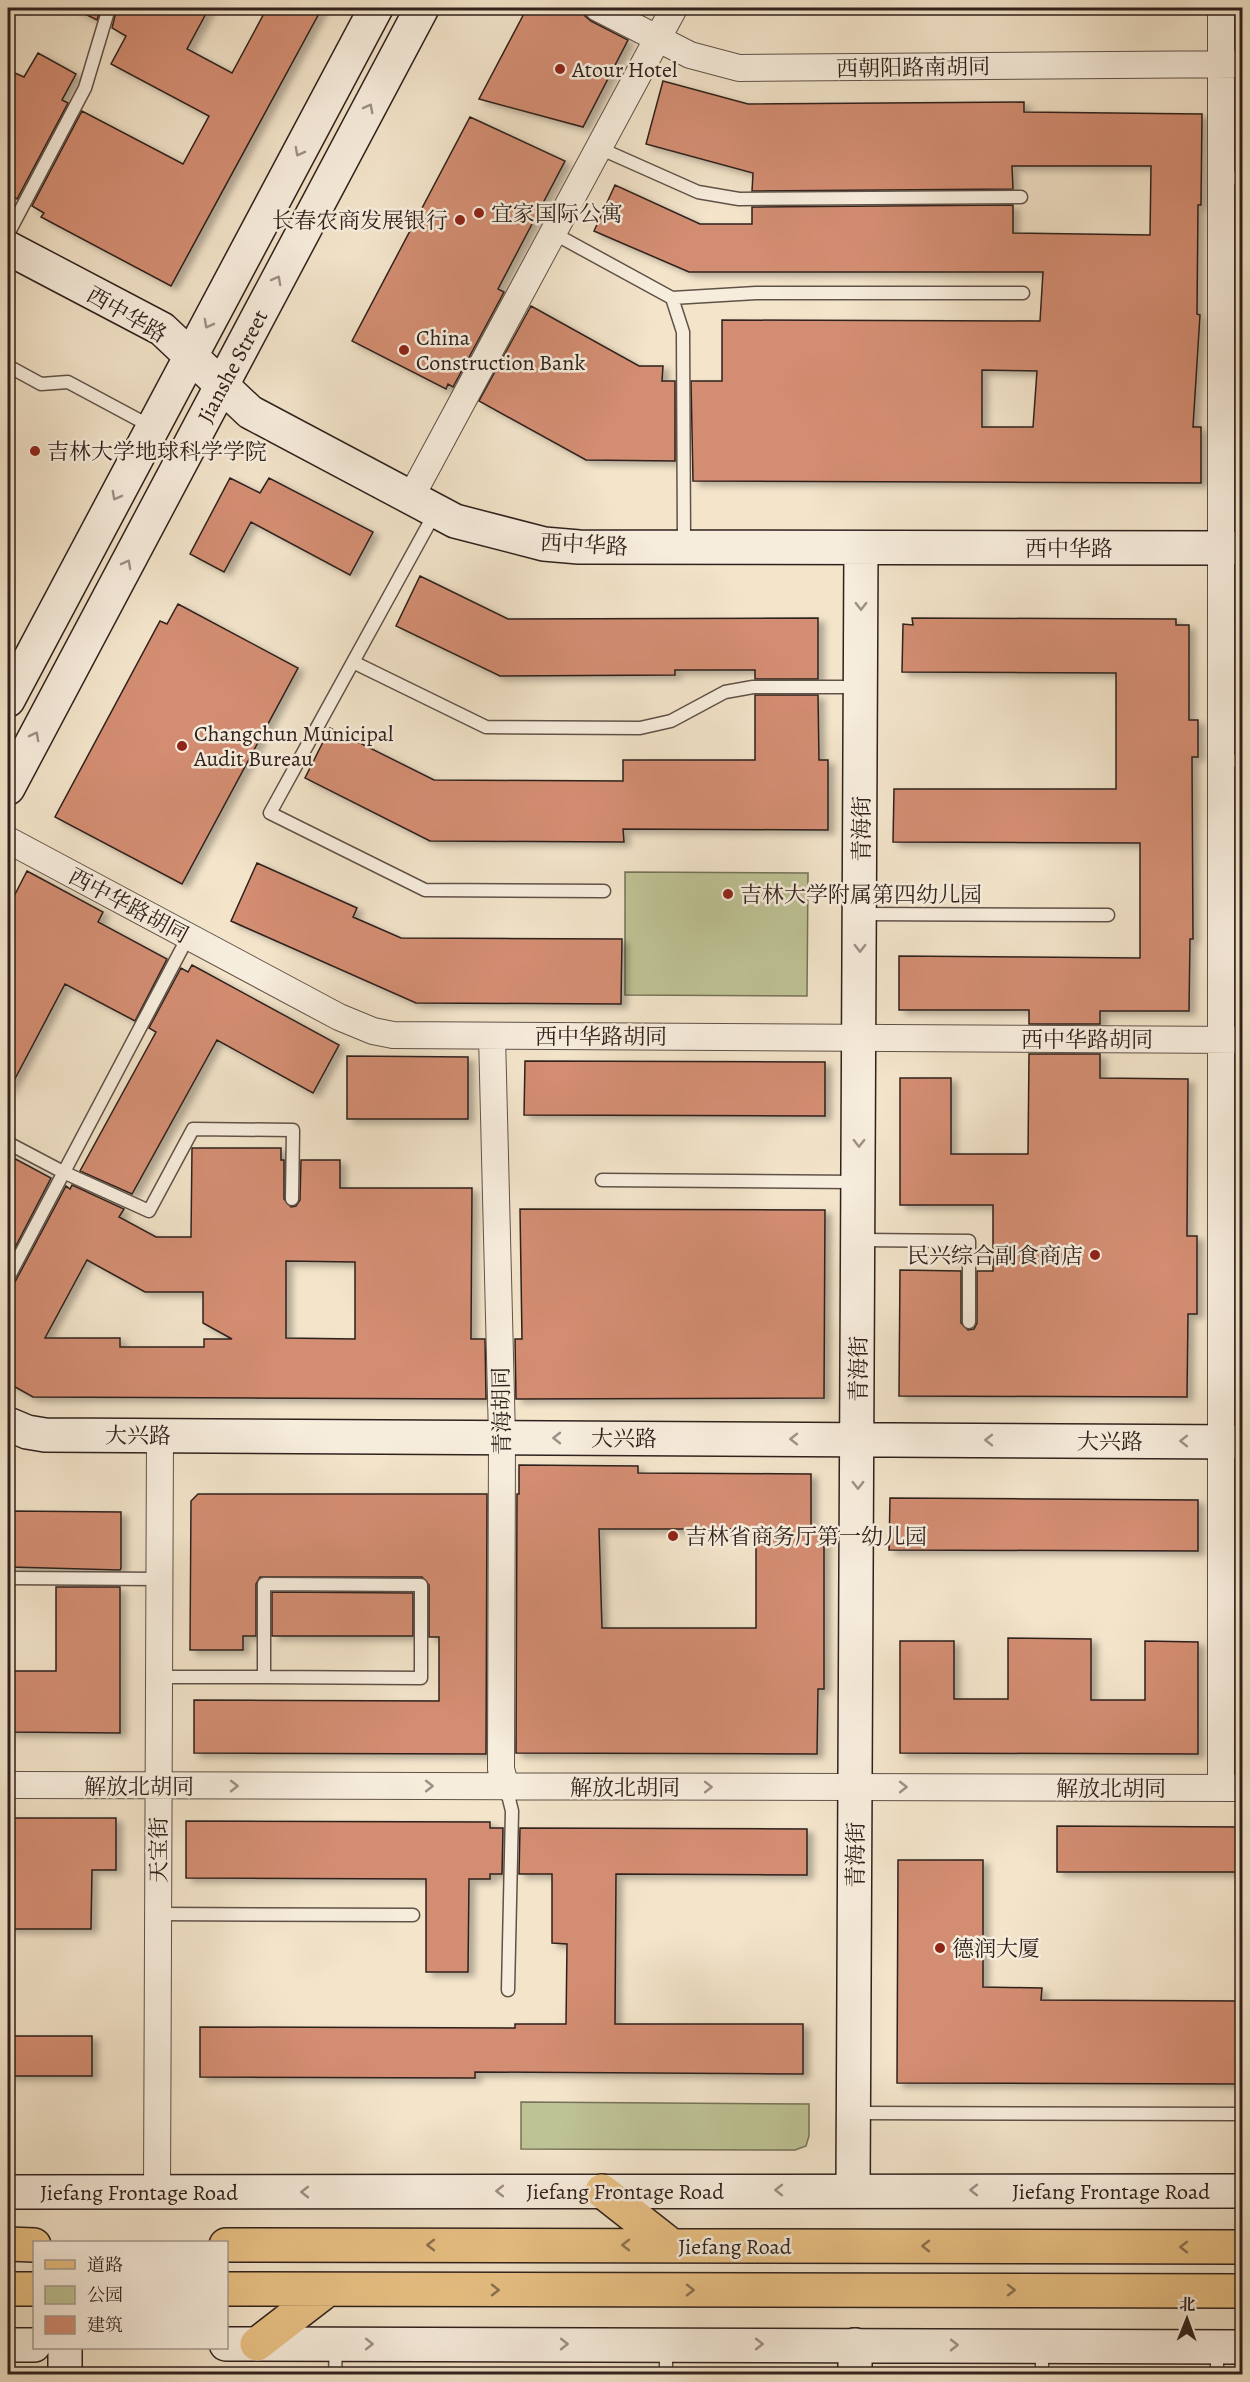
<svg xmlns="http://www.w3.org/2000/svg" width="1250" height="2382" viewBox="0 0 1250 2382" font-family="Alegreya,'Noto Serif SC',serif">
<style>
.green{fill:#bec395;stroke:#767259;stroke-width:1.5}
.building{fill:#d38d72;stroke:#2f211d;stroke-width:1.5;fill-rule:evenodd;filter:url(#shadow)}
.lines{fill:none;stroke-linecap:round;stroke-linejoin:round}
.lane-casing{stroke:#605248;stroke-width:15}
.street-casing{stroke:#605248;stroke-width:28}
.secondary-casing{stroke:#2f211d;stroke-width:36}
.primary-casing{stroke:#2f211d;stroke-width:36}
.lane{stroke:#f7eddd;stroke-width:12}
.street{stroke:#f7eddd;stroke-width:26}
.secondary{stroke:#f7eddd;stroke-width:33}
.primary{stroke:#eac285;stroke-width:33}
.oneway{stroke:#9d9187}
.oneway2{stroke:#8c7251}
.poi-dot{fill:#8f2418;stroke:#f7eddd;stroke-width:2}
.labels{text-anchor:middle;stroke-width:5;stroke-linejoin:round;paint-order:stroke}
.street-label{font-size:22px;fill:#2f211d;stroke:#f7eddd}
.poi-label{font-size:22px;fill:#2f211d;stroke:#f7eddd;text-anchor:start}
</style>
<defs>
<filter id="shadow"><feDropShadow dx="6" dy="4" stdDeviation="3" flood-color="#0004"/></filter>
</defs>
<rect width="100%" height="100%" fill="#f3e4ca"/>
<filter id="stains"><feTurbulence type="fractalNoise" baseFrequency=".00333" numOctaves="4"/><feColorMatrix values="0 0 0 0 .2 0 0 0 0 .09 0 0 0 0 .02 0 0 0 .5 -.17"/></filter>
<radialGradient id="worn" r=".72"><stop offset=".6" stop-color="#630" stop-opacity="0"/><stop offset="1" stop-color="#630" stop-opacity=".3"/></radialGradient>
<path class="green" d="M 625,872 L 808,873 L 807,996 L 625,995 Z
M 521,2102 L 809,2104 L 809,2136 L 806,2146 L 795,2150 L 521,2149 Z"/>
<path class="building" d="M 73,8 L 101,8 L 97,20 Z
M 117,8 L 209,8 L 187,49 L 232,73 L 267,8 L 322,8 L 171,286 L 41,217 L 44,213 L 32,206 L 82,111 L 183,164 L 209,116 L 111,64 L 126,36 L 112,28 Z
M 527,8 L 583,8 L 585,16 L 591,21 L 628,40 L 583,127 L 479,99 Z
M 38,53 L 76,74 L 62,100 L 68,103 L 17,199 L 8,193 L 8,86 L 15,73 L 24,77 Z
M 663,81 L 748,104 L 1024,102 L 1024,112 L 1202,114 L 1201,205 L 1198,205 L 1197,314 L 1200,315 L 1193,427 L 1201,427 L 1201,483 L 693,481 L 691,381 L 722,381 L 722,320 L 1040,321 L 1043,272 L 689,272 L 594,231 L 615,185 L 700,224 L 752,224 L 752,207 L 1013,205 L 1013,233 L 1150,235 L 1151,166 L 1012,166 L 1013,189 L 752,191 L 753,173 L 646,144 ZM 982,370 L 1037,371 L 1033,427 L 982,427 Z
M 470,117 L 565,161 L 498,289 L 504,292 L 453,387 L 448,384 L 446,389 L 352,341 Z
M 531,306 L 639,366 L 663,366 L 662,381 L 675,381 L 675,461 L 586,460 L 479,401 Z
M 230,478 L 260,493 L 269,478 L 373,532 L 350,575 L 251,522 L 224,572 L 190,554 Z
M 420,576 L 508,619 L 818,618 L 818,679 L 755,679 L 755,670 L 675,670 L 675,675 L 500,676 L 396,626 Z
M 178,604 L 298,668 L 182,884 L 55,817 L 160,621 L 167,624 Z
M 912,618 L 1176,619 L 1176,625 L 1189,625 L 1189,720 L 1198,720 L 1198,757 L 1192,757 L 1193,939 L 1190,939 L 1189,1011 L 1100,1011 L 1100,1024 L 1029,1024 L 1029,1010 L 899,1010 L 899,956 L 1140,958 L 1140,843 L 893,842 L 894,789 L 1116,789 L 1116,673 L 902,672 L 903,624 L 913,625 Z
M 755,695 L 818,695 L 819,760 L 828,760 L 828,830 L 623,829 L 624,842 L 430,841 L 305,778 L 330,728 L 434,780 L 623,781 L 623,760 L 755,760 Z
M 257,863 L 357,908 L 353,917 L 401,938 L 622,939 L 621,1004 L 416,1003 L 231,921 Z
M 27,871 L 103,912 L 98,922 L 167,959 L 135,1021 L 65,984 L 8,1092 L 8,908 Z
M 192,965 L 339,1045 L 313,1093 L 217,1040 L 132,1194 L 80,1171 L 156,1032 L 149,1028 L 181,968 L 188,972 Z
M 1029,1054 L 1100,1054 L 1100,1078 L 1188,1079 L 1187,1236 L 1197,1236 L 1197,1314 L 1188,1314 L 1187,1397 L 899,1396 L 900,1270 L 961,1271 L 961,1323 L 968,1330 L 974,1329 L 977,1323 L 977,1271 L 993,1271 L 993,1205 L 900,1205 L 900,1078 L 951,1078 L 951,1154 L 1028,1154 Z
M 347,1056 L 468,1057 L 468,1119 L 347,1119 Z
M 525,1061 L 825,1062 L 825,1116 L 524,1115 Z
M 192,1148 L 281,1148 L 281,1160 L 284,1160 L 284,1199 L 291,1207 L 296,1206 L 300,1200 L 301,1160 L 340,1160 L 340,1188 L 472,1188 L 471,1339 L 485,1339 L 486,1399 L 33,1397 L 8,1383 L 8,1286 L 15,1282 L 66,1186 L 70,1189 L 72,1185 L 124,1209 L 119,1217 L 156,1237 L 191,1237 ZM 87,1260 L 145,1292 L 203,1292 L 203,1323 L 232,1339 L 204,1339 L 204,1347 L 120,1347 L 120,1338 L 45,1338 ZM 286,1261 L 355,1262 L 355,1339 L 286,1338 Z
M 8,1155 L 51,1178 L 8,1261 Z
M 520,1209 L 825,1210 L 824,1398 L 516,1399 L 515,1339 L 522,1339 Z
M 519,1465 L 638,1466 L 638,1473 L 811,1474 L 811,1529 L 824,1529 L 824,1689 L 818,1689 L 817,1754 L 516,1753 L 517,1494 L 519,1494 ZM 599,1529 L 756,1529 L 756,1628 L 602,1628 Z
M 198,1494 L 487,1494 L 486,1754 L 194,1753 L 194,1700 L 439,1701 L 439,1637 L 429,1637 L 429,1585 L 422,1577 L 260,1577 L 256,1584 L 256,1636 L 243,1636 L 243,1650 L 190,1650 L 191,1501 Z
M 890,1498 L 1198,1500 L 1198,1551 L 889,1550 Z
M 8,1511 L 121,1512 L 121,1568 L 120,1570 L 10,1567 Z
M 56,1587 L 120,1587 L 120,1733 L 8,1732 L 8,1671 L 56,1671 Z
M 272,1592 L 413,1593 L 413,1636 L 272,1636 Z
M 1008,1638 L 1091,1639 L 1091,1700 L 1145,1700 L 1145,1641 L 1198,1642 L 1198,1754 L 900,1753 L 900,1641 L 954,1641 L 954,1699 L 1008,1699 Z
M 8,1818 L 116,1818 L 116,1870 L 92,1870 L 91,1929 L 8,1929 Z
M 186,1821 L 490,1822 L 490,1828 L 503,1828 L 502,1874 L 490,1874 L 490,1879 L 469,1879 L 468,1972 L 426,1972 L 426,1879 L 186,1878 Z
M 1057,1826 L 1242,1827 L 1242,1872 L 1057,1872 Z
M 520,1828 L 807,1829 L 807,1875 L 616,1874 L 615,2024 L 803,2024 L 803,2074 L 475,2072 L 475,2078 L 200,2077 L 200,2027 L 515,2028 L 515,2024 L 566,2024 L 567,1944 L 552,1943 L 552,1874 L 519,1874 Z
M 898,1860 L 983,1860 L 983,1987 L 1042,1988 L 1041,2000 L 1242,2001 L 1242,2084 L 897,2083 Z
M 8,2036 L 92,2036 L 92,2076 L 8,2076 Z"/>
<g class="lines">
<defs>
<path id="lane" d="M 599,148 L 698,192 L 739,199 L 1021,197
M 1221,177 L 1242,178
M 553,233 L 672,298 L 683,332 L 684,546
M 8,234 L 85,88 L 109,8
M 672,298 L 756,293 L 1023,293
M 8,366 L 41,384 L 68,382 L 152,427
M 436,511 L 270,813 L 425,890 L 604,891
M 353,662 L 486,727 L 640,728 L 671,721 L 725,692 L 753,687 L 859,687
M 1220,761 L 1242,761
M 862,914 L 1108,915
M 8,1143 L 63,1172 L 149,1211 L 193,1129 L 293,1130 L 292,1199
M 602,1180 L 856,1182
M 860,1240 L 969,1241 L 969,1322
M 8,1278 L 188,937
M 8,1578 L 160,1579
M 264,1584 L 421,1585 L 421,1678 L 264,1677 Z
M 159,1677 L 264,1677
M 506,1787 L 512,1811 L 508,1990
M 158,1914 L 413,1915
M 855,2113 L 1242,2114
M 335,2374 L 336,2346
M 666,2374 L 666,2346
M 1042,2374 L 1042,2347
M 1217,2374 L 1217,2348"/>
<path id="street" d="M 598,8 L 690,55 L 739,68 L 1242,64
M 411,497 L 674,8
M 8,840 L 339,1017 L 373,1031 L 393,1035 L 1242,1040
M 492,1036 L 502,1437 L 501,1769 L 506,1787
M 8,1785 L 1242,1788
M 1221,1787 L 1221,8
M 157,2192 L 160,1435"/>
<path id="secondary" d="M 8,248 L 162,329 L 250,412 L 455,521 L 544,544 L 579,547 L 1242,548
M 8,700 L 376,8
M 8,788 L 422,8
M 8,1424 L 27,1432 L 45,1435 L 1242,1442
M 853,2190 L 861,548
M 8,2192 L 1242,2191
M 226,2344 L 1242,2347
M 8,2345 L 34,2345
M 65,2374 L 65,2348
M 855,2374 L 855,2345"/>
<path id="primary" d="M 602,2191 L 672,2246
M 8,2244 L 34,2245
M 226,2245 L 1242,2247
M 8,2289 L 34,2289
M 226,2289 L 1242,2291
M 257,2344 L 327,2290"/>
</defs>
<use href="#lane" class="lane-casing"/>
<use href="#street" class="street-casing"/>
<use href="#secondary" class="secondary-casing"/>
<use href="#primary" class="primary-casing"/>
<use href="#lane" class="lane"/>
<use href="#street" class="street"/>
<use href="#secondary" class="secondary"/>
<use href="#primary" class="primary"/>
</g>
<defs><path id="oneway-chevron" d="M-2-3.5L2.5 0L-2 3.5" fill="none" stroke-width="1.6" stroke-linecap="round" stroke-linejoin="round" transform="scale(1.5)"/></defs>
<g class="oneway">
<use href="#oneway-chevron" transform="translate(369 108) rotate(-62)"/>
<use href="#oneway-chevron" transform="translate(299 152) rotate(118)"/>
<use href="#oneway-chevron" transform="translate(277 280) rotate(-62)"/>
<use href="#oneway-chevron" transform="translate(208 324) rotate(118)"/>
<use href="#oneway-chevron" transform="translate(116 496) rotate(118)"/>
<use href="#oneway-chevron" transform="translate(127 564) rotate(-62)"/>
<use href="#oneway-chevron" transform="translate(861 606) rotate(90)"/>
<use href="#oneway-chevron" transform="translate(35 736) rotate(-62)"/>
<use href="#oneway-chevron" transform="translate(860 948) rotate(90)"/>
<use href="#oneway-chevron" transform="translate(859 1143) rotate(90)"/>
<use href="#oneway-chevron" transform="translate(557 1438) rotate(-180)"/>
<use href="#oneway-chevron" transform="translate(794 1439) rotate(-180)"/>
<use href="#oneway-chevron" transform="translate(989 1440) rotate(-180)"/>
<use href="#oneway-chevron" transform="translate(1184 1441) rotate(-180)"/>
<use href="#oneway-chevron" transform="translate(858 1485) rotate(90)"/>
<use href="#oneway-chevron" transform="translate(234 1786)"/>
<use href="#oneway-chevron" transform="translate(429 1786)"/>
<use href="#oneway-chevron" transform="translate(708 1787)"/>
<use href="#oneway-chevron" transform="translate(903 1787)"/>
<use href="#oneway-chevron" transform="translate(779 2190) rotate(180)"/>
<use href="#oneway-chevron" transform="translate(974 2190) rotate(-180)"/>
<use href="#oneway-chevron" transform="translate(500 2191) rotate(180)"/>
<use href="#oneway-chevron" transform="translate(305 2192) rotate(180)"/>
<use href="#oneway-chevron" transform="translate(369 2344)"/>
<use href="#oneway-chevron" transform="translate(564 2344)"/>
<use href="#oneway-chevron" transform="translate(759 2344)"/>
<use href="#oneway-chevron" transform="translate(954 2345)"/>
</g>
<g class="oneway2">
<use href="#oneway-chevron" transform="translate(431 2245) rotate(-180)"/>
<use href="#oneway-chevron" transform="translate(626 2245) rotate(-180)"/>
<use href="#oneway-chevron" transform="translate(926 2246) rotate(-180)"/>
<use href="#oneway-chevron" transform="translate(1184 2247) rotate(-180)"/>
<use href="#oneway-chevron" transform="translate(495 2290)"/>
<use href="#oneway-chevron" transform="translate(690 2290)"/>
<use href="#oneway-chevron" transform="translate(1011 2290)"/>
</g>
<g class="poi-dot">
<circle cx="560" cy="69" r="6"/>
<circle cx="479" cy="213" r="6"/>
<circle cx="460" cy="220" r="6"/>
<circle cx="404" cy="350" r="6"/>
<circle cx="35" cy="451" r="6"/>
<circle cx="182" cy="746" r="6"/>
<circle cx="728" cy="894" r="6"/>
<circle cx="1095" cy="1255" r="6"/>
<circle cx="673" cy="1536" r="6"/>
<circle cx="940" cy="1948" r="6"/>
</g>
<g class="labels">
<g class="street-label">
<text transform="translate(913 67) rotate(-1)" y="8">西朝阳路南胡同</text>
<text transform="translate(127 314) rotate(30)" y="8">西中华路</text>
<text transform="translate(232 366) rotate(-62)" y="8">Jianshe Street</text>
<text transform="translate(584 544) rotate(3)" y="8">西中华路</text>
<text x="1069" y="556">西中华路</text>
<text transform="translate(861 829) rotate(-90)" y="8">青海街</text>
<text transform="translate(129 905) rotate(28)" y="8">西中华路胡同</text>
<text x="601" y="1044">西中华路胡同</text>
<text x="1087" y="1047">西中华路胡同</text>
<text transform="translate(858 1369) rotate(-90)" y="8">青海街</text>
<text transform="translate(501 1411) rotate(-91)" y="8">青海胡同</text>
<text x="138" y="1443">大兴路</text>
<text x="624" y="1446">大兴路</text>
<text x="1110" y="1449">大兴路</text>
<text x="139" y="1794">解放北胡同</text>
<text x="625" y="1795">解放北胡同</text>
<text x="1111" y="1796">解放北胡同</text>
<text transform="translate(158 1850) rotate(-90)" y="8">天宝街</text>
<text transform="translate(855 1855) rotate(-90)" y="8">青海街</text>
<text x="625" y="2199">Jiefang Frontage Road</text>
<text x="1111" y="2199">Jiefang Frontage Road</text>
<text x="139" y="2200">Jiefang Frontage Road</text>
<text x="735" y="2254">Jiefang Road</text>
</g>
<g class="poi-label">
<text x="572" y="77">Atour Hotel</text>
<text x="491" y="221">宜家国际公寓</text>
<text x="448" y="228" text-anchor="end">长春农商发展银行</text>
<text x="416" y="345">China<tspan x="416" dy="25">Construction Bank</tspan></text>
<text x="47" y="459">吉林大学地球科学学院</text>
<text x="194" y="741">Changchun Municipal<tspan x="194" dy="25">Audit Bureau</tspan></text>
<text x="740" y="902">吉林大学附属第四幼儿园</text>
<text x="1083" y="1263" text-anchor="end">民兴综合副食商店</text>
<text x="685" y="1544">吉林省商务厅第一幼儿园</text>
<text x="952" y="1956">德润大厦</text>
</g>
</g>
<rect width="1250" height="2382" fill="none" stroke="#f3e4ca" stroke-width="30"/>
<rect x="9" y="9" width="1232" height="2364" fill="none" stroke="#2f211d" stroke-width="3"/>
<rect x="15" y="15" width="1220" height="2352" fill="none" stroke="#2f211d" stroke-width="1.5"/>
<rect x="33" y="2241" width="195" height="108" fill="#f7eddd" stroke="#a79b90" stroke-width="1.5"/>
<rect x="45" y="2260" width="30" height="9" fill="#eac285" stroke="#a79b90" stroke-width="1.5"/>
<text x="87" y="2271" font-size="18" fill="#2f211d">道路</text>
<rect x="45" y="2286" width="30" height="18" fill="#bec395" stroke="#a79b90" stroke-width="1.5"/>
<text x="87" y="2301" font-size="18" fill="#2f211d">公园</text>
<rect x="45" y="2316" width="30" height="18" fill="#d38d72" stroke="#a79b90" stroke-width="1.5"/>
<text x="87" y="2331" font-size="18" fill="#2f211d">建筑</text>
<g transform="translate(1187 2319) rotate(1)" stroke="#f7eddd" stroke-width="4.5" paint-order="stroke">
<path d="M0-4.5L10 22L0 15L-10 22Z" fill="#2f211d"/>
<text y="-9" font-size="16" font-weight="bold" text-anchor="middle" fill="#2f211d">北</text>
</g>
<rect width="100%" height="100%" filter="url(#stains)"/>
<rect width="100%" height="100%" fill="url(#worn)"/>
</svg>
